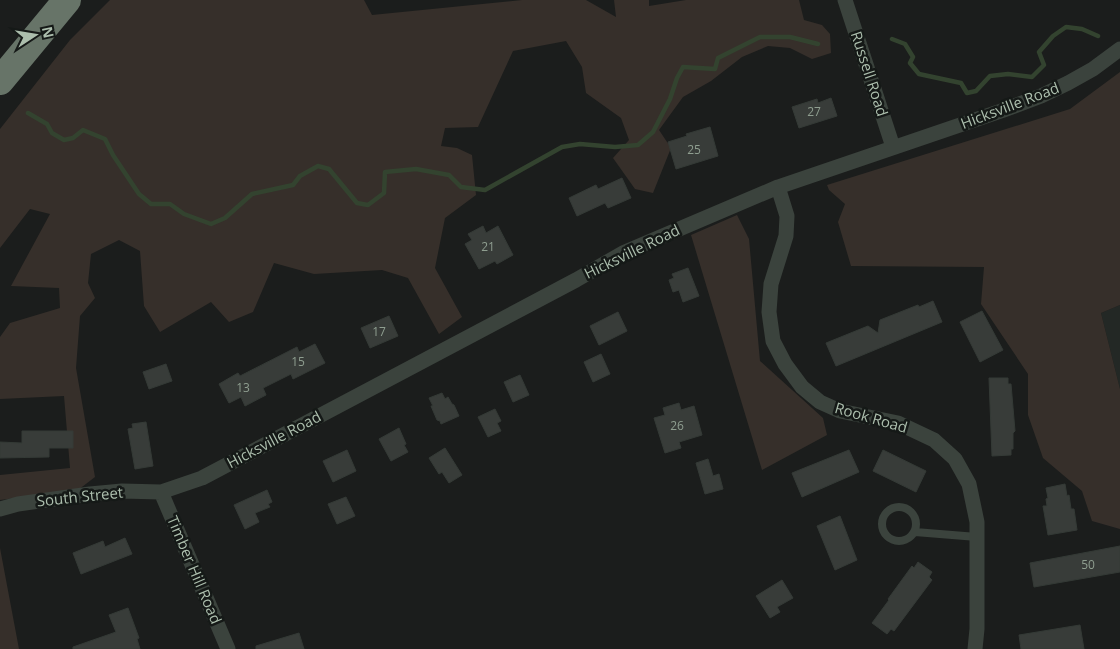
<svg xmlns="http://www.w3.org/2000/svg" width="1120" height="649" viewBox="0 0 1120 649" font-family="'Open Sans',sans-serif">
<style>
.built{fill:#232825}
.green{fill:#362f2a}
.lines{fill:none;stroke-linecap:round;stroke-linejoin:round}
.stream{stroke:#33432f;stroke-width:4.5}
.building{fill:#383c39;stroke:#343a36}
.service{stroke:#3b433d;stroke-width:8}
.minor{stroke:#3b433d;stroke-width:15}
.motorway{stroke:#677468;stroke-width:28}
.labels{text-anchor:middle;stroke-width:5;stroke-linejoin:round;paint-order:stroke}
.number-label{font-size:12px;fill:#8f9e90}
.street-label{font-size:15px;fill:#acbead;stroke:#151917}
</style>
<rect width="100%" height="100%" fill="#1b1d1c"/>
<path class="built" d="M 1120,305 L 1120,389 L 1101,313 Z"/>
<path class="green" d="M 110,0 L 364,0 L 372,15 L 522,0 L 586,0 L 616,17 L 614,0 L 649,0 L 649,6 L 686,0 L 799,0 L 804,20 L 822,25 L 830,34 L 831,53 L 812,59 L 790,48 L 768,46 L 742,57 L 711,81 L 683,97 L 659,130 L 671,148 L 653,193 L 635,189 L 613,158 L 629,140 L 621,118 L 586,93 L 582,67 L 566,41 L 513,51 L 478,127 L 445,128 L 441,146 L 457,148 L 472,155 L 476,195 L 445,218 L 435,268 L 462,317 L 439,334 L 408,278 L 382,270 L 314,274 L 274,263 L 253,312 L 229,322 L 211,302 L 160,332 L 144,306 L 140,251 L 119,240 L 91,254 L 88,283 L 95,298 L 80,316 L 76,368 L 95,477 L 78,490 L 0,500 L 0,475 L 70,468 L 64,396 L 0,399 L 0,337 L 10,323 L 60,308 L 59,288 L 11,286 L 50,214 L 30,209 L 0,248 L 0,129 L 70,40 Z
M 1120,72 L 1120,305 L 1101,313 L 1120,389 L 1120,529 L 1092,521 L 1082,491 L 1043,458 L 1028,415 L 1028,374 L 981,304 L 984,267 L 851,266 L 838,222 L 845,204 L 829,190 L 827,185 L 1070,109 Z
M 737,215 L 749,239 L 760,361 L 823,418 L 827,435 L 762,470 L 691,235 Z
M 0,548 L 19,649 L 0,649 Z"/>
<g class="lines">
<path class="stream" d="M 892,39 L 905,44 L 913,57 L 910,63 L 919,74 L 961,83 L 967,93 L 976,91 L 990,76 L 1008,74 L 1032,77 L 1044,65 L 1039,52 L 1053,36 L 1066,27 L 1082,29 L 1098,36
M 28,113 L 47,124 L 52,133 L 64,140 L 73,138 L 83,130 L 105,139 L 113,155 L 139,194 L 151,204 L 170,204 L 184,214 L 211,224 L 225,218 L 252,194 L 293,185 L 300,176 L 318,166 L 329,169 L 357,203 L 368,205 L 384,193 L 385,172 L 416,169 L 449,175 L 461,187 L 485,190 L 562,147 L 580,144 L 615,147 L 638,145 L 653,132 L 670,99 L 677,78 L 683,67 L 715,69 L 718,58 L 760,37 L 790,37 L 818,44"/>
</g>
<path class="building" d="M 831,98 L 837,116 L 799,128 L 792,107 L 817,99 L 818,103 Z
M 710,127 L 718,156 L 676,169 L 668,142 L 687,136 L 686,134 Z
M 622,178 L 631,198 L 608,208 L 605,203 L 577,216 L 569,198 L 596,185 L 598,189 Z
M 483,226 L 486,233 L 498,226 L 513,255 L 497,264 L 495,261 L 479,269 L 465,244 L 472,240 L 468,234 Z
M 688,268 L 699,296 L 683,302 L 679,290 L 673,292 L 669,280 L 674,278 L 672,274 Z
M 933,301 L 942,322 L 836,366 L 826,343 L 868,326 L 878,333 L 880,320 L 918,305 L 919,307 Z
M 982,311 L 1003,350 L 980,362 L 960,322 Z
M 618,312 L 627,331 L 599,345 L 590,326 Z
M 389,316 L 398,336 L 370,348 L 361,328 Z
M 315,344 L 325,363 L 293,379 L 291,374 L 263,388 L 266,395 L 245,406 L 241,397 L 229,403 L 219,384 L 238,373 L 240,376 L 297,347 L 299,352 Z
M 601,354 L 610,374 L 593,382 L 584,362 Z
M 166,364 L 172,381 L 149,389 L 143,372 Z
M 520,375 L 529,395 L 513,402 L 504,382 Z
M 989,378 L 1008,378 L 1008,384 L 1011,384 L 1015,431 L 1013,433 L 1013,449 L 1011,449 L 1011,455 L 992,456 Z
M 442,393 L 445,399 L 448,397 L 452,404 L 454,405 L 459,416 L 441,424 L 440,421 L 437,420 L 431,406 L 433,406 L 429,398 Z
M 679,403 L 681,410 L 694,406 L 702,435 L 679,442 L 681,448 L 665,453 L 654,418 L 665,415 L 663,408 Z
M 495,409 L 501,421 L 497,423 L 501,431 L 488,437 L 478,417 Z
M 146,422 L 153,466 L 135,469 L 128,429 L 133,428 L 132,424 Z
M 399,428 L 406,444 L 404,445 L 408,452 L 391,461 L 379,439 Z
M 22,431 L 73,431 L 73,448 L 49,448 L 49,457 L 0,458 L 0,442 L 22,443 Z
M 445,448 L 462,475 L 449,483 L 442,472 L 439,474 L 429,458 Z
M 347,450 L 356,471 L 333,482 L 323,461 Z
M 849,450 L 859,472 L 802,497 L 792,473 Z
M 883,450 L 926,471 L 916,492 L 873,471 Z
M 708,459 L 713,476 L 719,474 L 723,489 L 705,494 L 696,463 Z
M 1065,484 L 1067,496 L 1069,495 L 1071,509 L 1074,509 L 1077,530 L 1048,535 L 1043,506 L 1047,506 L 1046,499 L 1048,498 L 1046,488 Z
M 267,490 L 272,502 L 268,504 L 270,507 L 255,513 L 259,522 L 245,529 L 234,505 Z
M 346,497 L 355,516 L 337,524 L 328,504 Z
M 840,516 L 857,560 L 835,570 L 817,526 Z
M 125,538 L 132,554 L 81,574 L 73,553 L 103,541 L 105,547 Z
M 1120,546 L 1120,572 L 1034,587 L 1030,563 Z
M 918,562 L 932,572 L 929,577 L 932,580 L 894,631 L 891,629 L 887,634 L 872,623 L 889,600 L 888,599 L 912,566 L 914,568 Z
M 782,580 L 793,598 L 777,607 L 780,612 L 770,618 L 756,596 Z
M 128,608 L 139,638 L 137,639 L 140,649 L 73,649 L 73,647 L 116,632 L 109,615 Z
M 1080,625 L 1084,649 L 1021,649 L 1019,635 Z
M 299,633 L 304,649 L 256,649 L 256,646 Z"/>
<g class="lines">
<path class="service" d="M882 524a17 17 0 1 1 34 0a17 17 0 1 1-34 0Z
M 915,532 L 977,537"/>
<path class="minor" d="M 845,0 L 893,147
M 778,187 L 787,216 L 786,236 L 771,284 L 769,312 L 773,341 L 785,364 L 802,387 L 820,402 L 840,411 L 898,423 L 934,440 L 955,459 L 969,484 L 977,522 L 977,629 L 975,649
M 161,492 L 228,649
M 0,509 L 18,504 L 90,494 L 122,491 L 161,492 L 202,478 L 576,280 L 623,253 L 778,187 L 1001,111 L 1041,96 L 1068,83 L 1093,69 L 1120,49"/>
<path class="motorway" d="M 0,81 L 67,0"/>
</g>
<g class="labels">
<g class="number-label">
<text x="814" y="116">27</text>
<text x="694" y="154">25</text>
<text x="488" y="251">21</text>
<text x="379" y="336">17</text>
<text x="298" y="366">15</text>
<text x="243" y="392">13</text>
<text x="677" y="430">26</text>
<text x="1088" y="569">50</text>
</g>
<g class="street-label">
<text transform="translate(869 74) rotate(72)" y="5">Russell Road</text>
<text transform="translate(1010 106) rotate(-21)" y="5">Hicksville Road</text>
<text transform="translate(632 252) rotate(-26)" y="5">Hicksville Road</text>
<text transform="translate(871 418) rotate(16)" y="5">Rook Road</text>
<text transform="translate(274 440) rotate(-28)" y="5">Hicksville Road</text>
<text transform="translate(80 497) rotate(-6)" y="5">South Street</text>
<text transform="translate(194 570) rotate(67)" y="5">Timber Hill Road</text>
</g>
</g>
<g transform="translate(35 35) rotate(78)" stroke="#151917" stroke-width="4" paint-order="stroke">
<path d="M0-4L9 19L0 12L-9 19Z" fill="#acbead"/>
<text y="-8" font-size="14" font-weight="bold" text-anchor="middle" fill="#acbead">N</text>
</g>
</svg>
